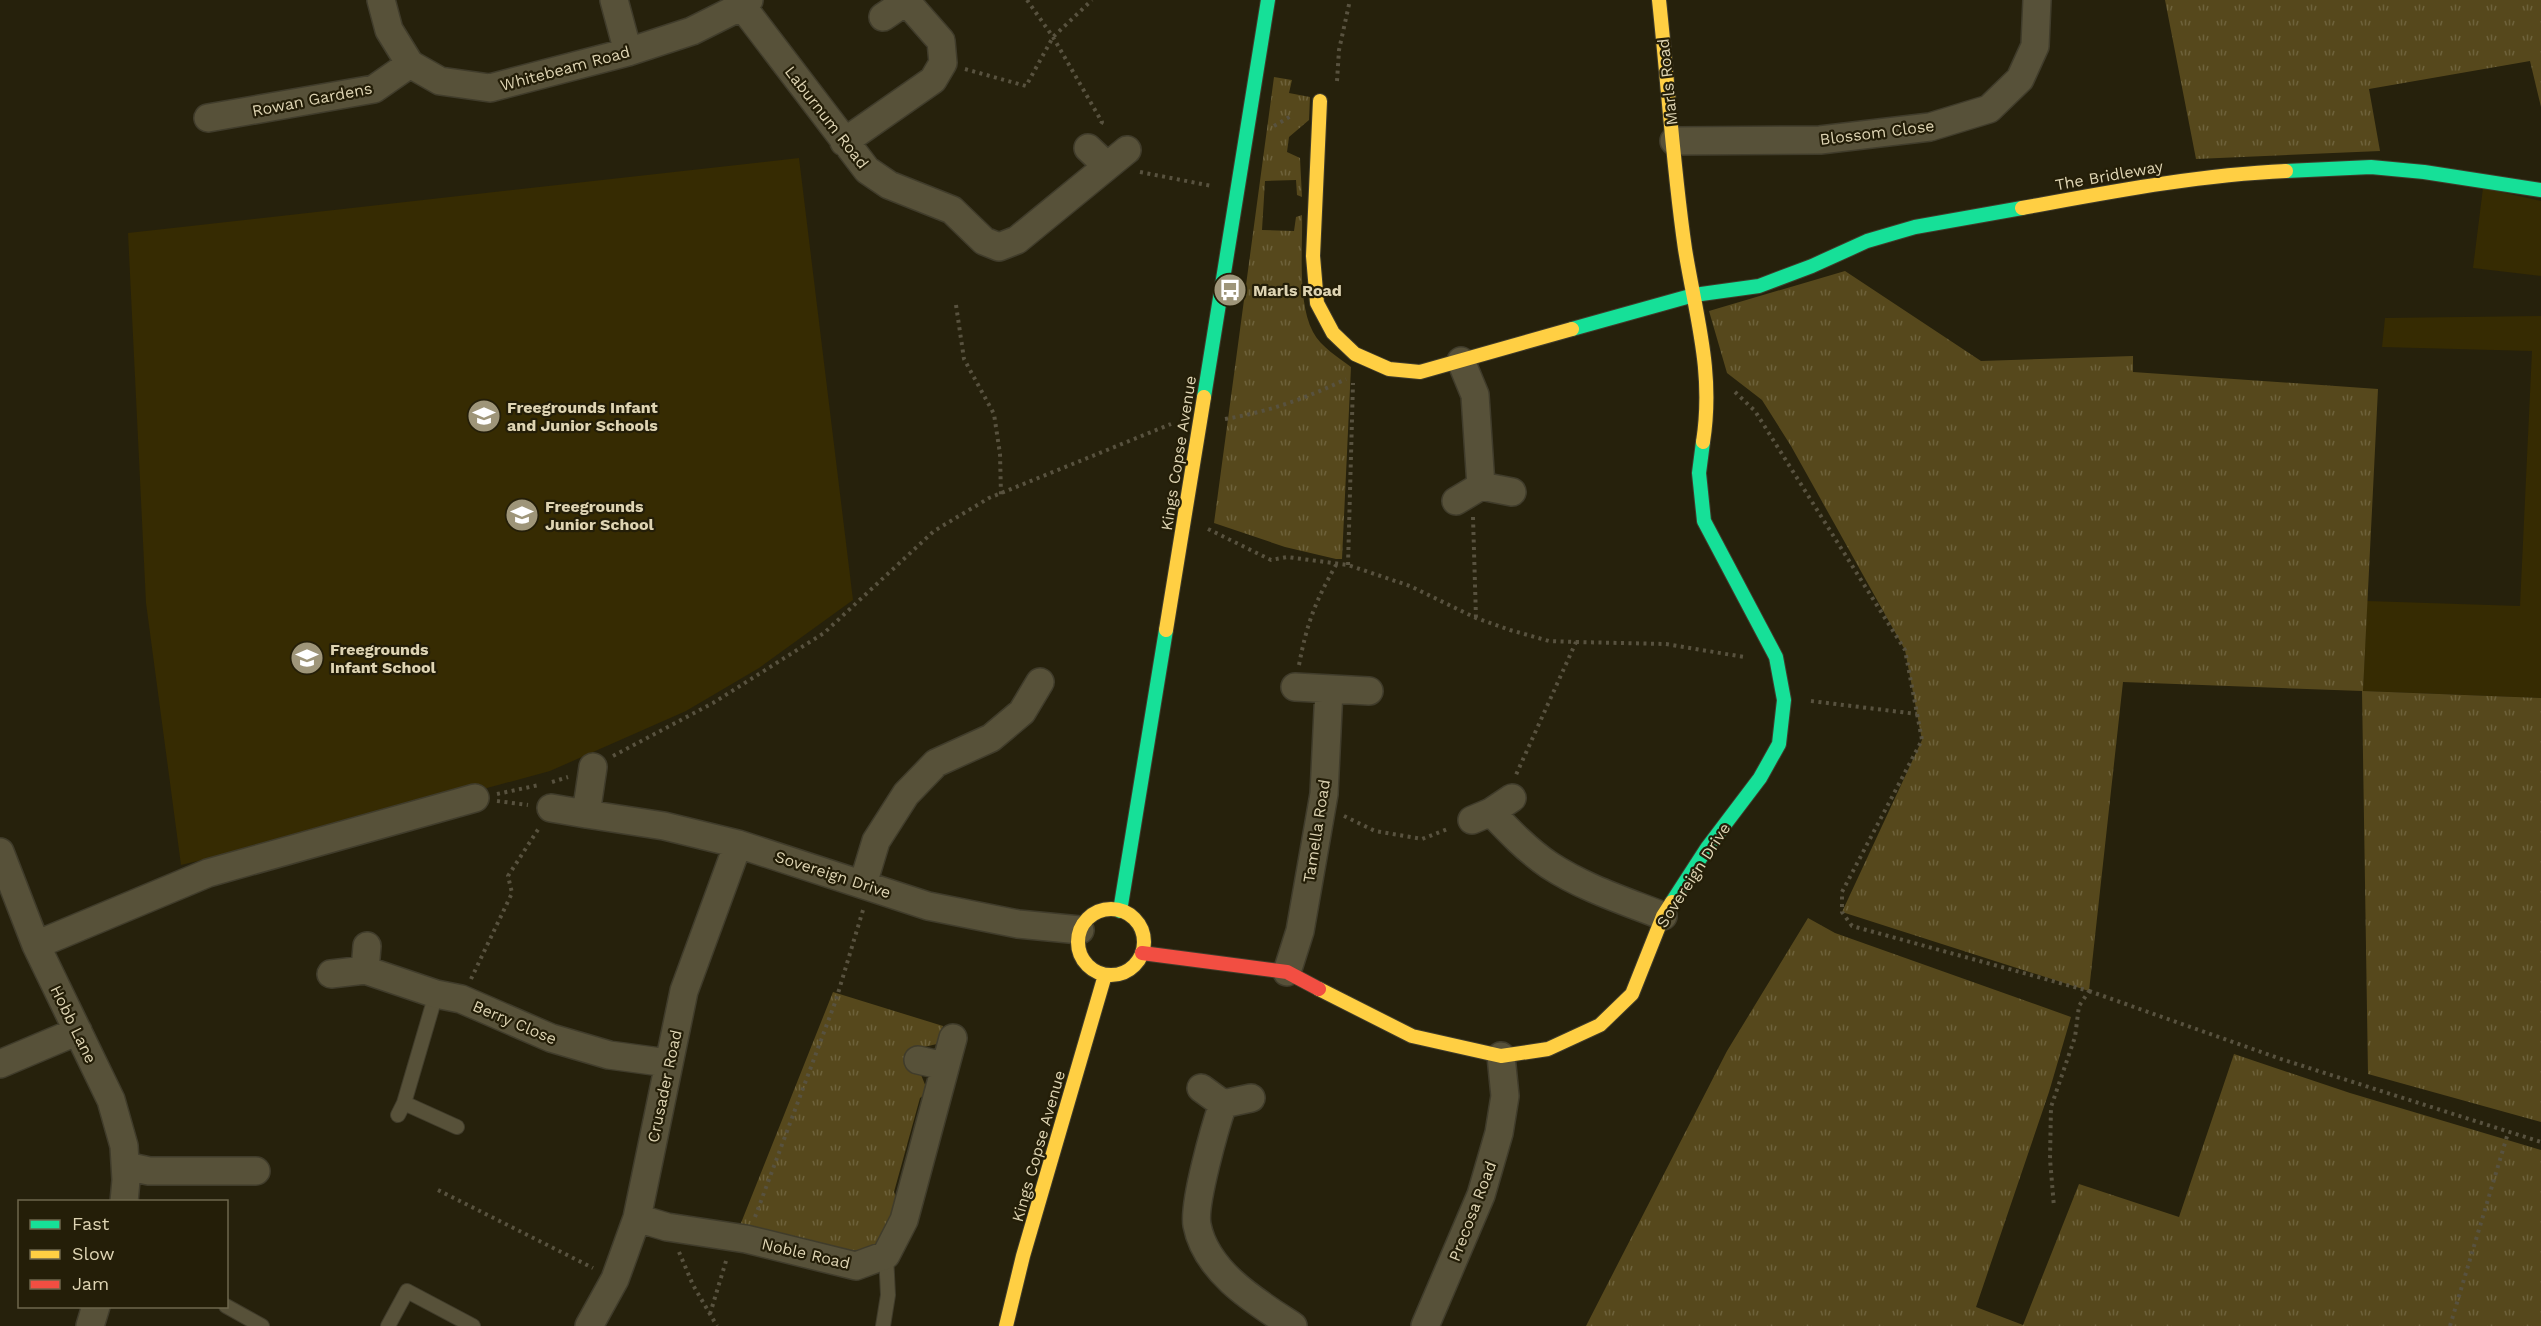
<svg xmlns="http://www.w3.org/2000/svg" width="2541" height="1326" viewBox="0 0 2541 1326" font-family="'Work Sans',sans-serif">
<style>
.built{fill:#362b02}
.grass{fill:url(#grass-tufts)}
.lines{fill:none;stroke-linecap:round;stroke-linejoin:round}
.lane-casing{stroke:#403c2b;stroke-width:16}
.street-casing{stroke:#403c2b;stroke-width:30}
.fast-casing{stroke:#403c2b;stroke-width:16}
.slow-casing{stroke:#403c2b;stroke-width:16}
.jam-casing{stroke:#403c2b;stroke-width:16}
.path{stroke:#58523f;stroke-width:4;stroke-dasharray:3 4.5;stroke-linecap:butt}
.lane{stroke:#575139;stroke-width:14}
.street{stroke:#575139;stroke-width:27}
.fast{stroke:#16e098;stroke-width:14}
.slow{stroke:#ffcf43;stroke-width:14}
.jam{stroke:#f24e42;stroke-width:14}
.labels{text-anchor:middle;stroke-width:4.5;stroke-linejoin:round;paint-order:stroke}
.street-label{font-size:16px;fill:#ded4b3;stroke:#241e08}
.poi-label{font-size:16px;font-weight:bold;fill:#ded4b3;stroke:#241e08;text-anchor:start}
</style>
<defs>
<pattern id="grass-tufts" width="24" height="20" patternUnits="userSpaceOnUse" patternTransform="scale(1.5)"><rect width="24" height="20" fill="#56481c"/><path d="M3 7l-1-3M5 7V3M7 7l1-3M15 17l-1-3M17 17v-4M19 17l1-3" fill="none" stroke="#6e623b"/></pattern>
</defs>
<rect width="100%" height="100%" fill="#26210c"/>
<path class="built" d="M 799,158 L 853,600 L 759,668 L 686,711 L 550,771 L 384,816 L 181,865 L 146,603 L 128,233 Z
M 2483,188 L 2541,201 L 2541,276 L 2473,268 Z
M 2541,316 L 2541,698 L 2363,691 L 2367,601 L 2520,606 L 2532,351 L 2382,347 L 2385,318 Z"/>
<path class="grass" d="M 2165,0 L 2541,0 L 2541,107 L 2530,61 L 2369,89 L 2380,151 L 2196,159 Z
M 1274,77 L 1292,80 L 1289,93 L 1310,97 L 1309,120 L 1289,137 L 1287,152 L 1300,158 L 1302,197 L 1297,195 L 1296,180 L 1265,181 L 1262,230 L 1294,231 L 1296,217 L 1302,215 C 1303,249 1297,301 1313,332 C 1321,347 1338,357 1351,367 L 1342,559 L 1336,559 L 1285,547 L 1214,523 Z
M 1845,271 L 1981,361 L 2133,356 L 2133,372 L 2378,389 L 2363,691 L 2541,698 L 2541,1122 L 2368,1074 L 2362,691 L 2123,682 L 2089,991 L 1842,912 L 1922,740 L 1905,650 L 1791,446 L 1762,400 L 1727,373 L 1709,311 Z
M 1808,918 L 1835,933 L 2071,1017 L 2049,1092 L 1976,1307 L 2023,1325 L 2079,1184 L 2179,1217 L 2234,1054 L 2350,1093 L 2541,1150 L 2541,1326 L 1586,1326 L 1727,1051 Z
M 833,992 L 943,1026 L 937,1044 L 911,1050 L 928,1092 L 920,1098 L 894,1192 L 898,1200 L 888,1233 L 867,1256 L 739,1228 Z"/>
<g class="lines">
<defs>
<path id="lane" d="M 404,1103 L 457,1127
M 398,1115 L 404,1103 L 436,994
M 226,1306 L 262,1326
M 388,1326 L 407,1291 L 473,1326
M 883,1326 L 888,1295 L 886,1255"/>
<path id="street" d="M 381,0 L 389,30 L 410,64 L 440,81 L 490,88 L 628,52 L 692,31 L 742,6 L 749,0
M 614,0 L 628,52
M 742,6 L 867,170 L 889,185 L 952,210 L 984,241 L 999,247 L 1017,240 L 1127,150
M 883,17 L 905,2
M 208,118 L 374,89 L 410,64
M 1674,141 L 1820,140 L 1930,127 L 1989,109 L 2020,79 L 2035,46 L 2037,0
M 844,142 L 933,80 L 943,63 L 941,41 L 905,0
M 1088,148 L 1107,166
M 1461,361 L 1475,395 L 1481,486
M 1456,501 L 1481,486 L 1512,492
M 1295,687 L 1369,691
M 593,767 L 586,814 L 664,826 L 738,844 L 928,906 L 1018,924 L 1080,930
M 551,808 L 586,814
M 1491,812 C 1509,831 1527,850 1549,865 C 1584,888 1625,901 1663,916
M 1472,820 L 1491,812 L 1512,798
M 0,852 L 36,945 L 111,1100 L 124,1146 L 126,1180 L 124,1202
M 863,884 L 876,841 L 906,794 L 936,763 L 991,738 L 1022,712 L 1040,682
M 36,945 L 208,873 L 475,798
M 365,970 L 367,946
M 1287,972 L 1300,931 L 1324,794 L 1329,689
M 331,974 L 365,970 L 436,994 L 461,999 L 551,1038 L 609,1055 L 668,1063
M 918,1060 L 944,1066
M 0,1064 L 78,1031
M 1201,1088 L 1223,1104
M 1251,1098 L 1223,1104 C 1215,1127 1193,1204 1197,1225 C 1206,1272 1256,1302 1293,1326
M 126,1166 L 149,1171 L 256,1171
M 637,1218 L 667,1227 L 746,1239 L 856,1266 L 886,1255 L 904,1220 L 953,1038
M 90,1326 L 96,1306
M 589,1326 L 615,1279 L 637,1218 L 684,991 L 738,844
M 1425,1326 L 1481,1195 L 1499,1133 L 1505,1096 L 1501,1056"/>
<path id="fast" d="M 2286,171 L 2371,167 L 2424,172 L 2541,190
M 1572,329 L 1694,295 L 1759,286 L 1812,266 L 1867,241 L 1915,227 L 2022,208
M 1204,397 L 1268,0
M 1672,902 L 1707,848 L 1760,778 L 1779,744 L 1784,700 L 1776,657 L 1704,521 L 1699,473 L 1703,442
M 1120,911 L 1166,630"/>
<path id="slow" d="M 1659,0 C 1668,83 1673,167 1685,249 C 1696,317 1714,372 1703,442
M 1320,101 L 1313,256 L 1317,303 L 1333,333 L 1355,354 L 1389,369 L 1420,372 L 1572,329
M 2022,208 C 2110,192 2197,175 2286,171
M 1166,630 L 1204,397
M1078 942a33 33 0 1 1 66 0a33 33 0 1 1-66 0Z
M 1319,989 L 1412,1036 L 1501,1056 L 1548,1049 L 1600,1025 L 1632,994 L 1663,916 L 1672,902
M 1006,1326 L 1023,1256 L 1105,975"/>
<path id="jam" d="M 1142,953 L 1287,972 L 1319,989"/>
</defs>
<use href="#lane" class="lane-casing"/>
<use href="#street" class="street-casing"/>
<use href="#fast" class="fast-casing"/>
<use href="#slow" class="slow-casing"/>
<use href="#jam" class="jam-casing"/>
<path class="path" d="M 1027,0 L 1053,37 L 1102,122 L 1099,127
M 965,69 L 1026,86 L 1053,37 L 1092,0
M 1337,81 L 1339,50 L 1350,0
M 1274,126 L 1291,116
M 1140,172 L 1212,186
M 956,305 L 964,359 L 994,414 L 1000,454 L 1001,495
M 1735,392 L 1755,411 L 1905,650 L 1922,740 L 1842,892 L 1842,912 L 1852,926 L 2089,991 L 2079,1006 L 2075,1037 L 2051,1107 L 2050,1159 L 2054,1207
M 1225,419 C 1268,412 1307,398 1346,379
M 1473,517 L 1476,618
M 1208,529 L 1271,560 L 1287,557 L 1348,565 L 1410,586 L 1476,618 L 1510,630 L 1549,641 L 1576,642 L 1515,777
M 1348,565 L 1353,383
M 1576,642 L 1666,644 L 1744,657
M 1299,665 C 1307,623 1315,602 1336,565
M 1811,701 L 1917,714
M 613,756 L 713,703 L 824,633 L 934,531 L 989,498 L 1171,424
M 552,782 L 568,777
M 497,794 L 539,785
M 497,801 L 528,805
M 1344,816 L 1375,831 L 1422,839 L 1450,828
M 471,979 L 512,893 L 508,876 L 539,828
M 2089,991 L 2284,1060 L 2541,1142
M 438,1190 L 593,1268
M 755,1217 L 836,1000 L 863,910
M 679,1252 L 693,1285 L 717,1326
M 710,1314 L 726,1261
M 2450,1326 L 2508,1133"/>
<use href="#lane" class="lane"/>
<use href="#street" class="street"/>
<use href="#fast" class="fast"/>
<use href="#slow" class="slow"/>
<use href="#jam" class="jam"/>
</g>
<defs>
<symbol id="bus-disc" viewBox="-11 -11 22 22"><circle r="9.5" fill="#9e9579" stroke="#241e08"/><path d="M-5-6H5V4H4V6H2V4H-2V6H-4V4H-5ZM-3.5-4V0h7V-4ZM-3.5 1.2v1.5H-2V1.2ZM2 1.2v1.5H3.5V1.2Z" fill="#fff"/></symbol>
<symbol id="school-disc" viewBox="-11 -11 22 22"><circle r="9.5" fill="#9e9579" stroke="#241e08"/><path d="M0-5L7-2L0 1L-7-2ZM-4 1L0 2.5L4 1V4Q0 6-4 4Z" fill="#fff"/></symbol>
</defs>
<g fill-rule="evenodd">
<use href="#bus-disc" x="1211" y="271" width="38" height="38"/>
<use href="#school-disc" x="465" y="397" width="38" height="38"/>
<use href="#school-disc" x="503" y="496" width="38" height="38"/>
<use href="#school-disc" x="288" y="639" width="38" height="38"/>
</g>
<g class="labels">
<g class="street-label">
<text transform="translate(565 68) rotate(-15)" y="6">Whitebeam Road</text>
<text transform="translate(1667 82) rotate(-96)" y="6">Marls Road</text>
<text transform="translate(312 99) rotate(-11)" y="6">Rowan Gardens</text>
<text transform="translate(827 117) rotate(52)" y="6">Laburnum Road</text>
<text transform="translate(1877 132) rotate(-7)" y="6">Blossom Close</text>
<text transform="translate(2109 175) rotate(-10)" y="6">The Bridleway</text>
<text transform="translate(1178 453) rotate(-81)" y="6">Kings Copse Avenue</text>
<text transform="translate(1316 831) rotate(-81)" y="6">Tamella Road</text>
<text transform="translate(833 874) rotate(18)" y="6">Sovereign Drive</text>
<text transform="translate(1693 875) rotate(-57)" y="6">Sovereign Drive</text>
<text transform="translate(515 1022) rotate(23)" y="6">Berry Close</text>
<text transform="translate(74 1024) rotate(64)" y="6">Hobb Lane</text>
<text transform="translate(664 1086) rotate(-78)" y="6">Crusader Road</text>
<text transform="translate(1038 1146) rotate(-74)" y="6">Kings Copse Avenue</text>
<text transform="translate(1472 1211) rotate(-69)" y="6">Precosa Road</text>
<text transform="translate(806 1253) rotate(13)" y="6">Noble Road</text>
</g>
<g class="poi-label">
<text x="1253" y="296">Marls Road</text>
<text x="507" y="413">Freegrounds Infant<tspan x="507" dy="18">and Junior Schools</tspan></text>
<text x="545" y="512">Freegrounds<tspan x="545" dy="18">Junior School</tspan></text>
<text x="330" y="655">Freegrounds<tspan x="330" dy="18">Infant School</tspan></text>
</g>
</g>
<rect x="18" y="1200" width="210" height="108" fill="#241e08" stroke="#6e674c" stroke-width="1.5"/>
<rect x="30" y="1220" width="30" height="9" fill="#16e098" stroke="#6e674c" stroke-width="1.5"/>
<text x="72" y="1230" font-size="18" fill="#ded4b3">Fast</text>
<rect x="30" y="1250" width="30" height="9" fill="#ffcf43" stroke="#6e674c" stroke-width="1.5"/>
<text x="72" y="1260" font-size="18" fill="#ded4b3">Slow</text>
<rect x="30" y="1280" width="30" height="9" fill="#f24e42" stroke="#6e674c" stroke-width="1.5"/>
<text x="72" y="1290" font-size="18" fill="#ded4b3">Jam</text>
</svg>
